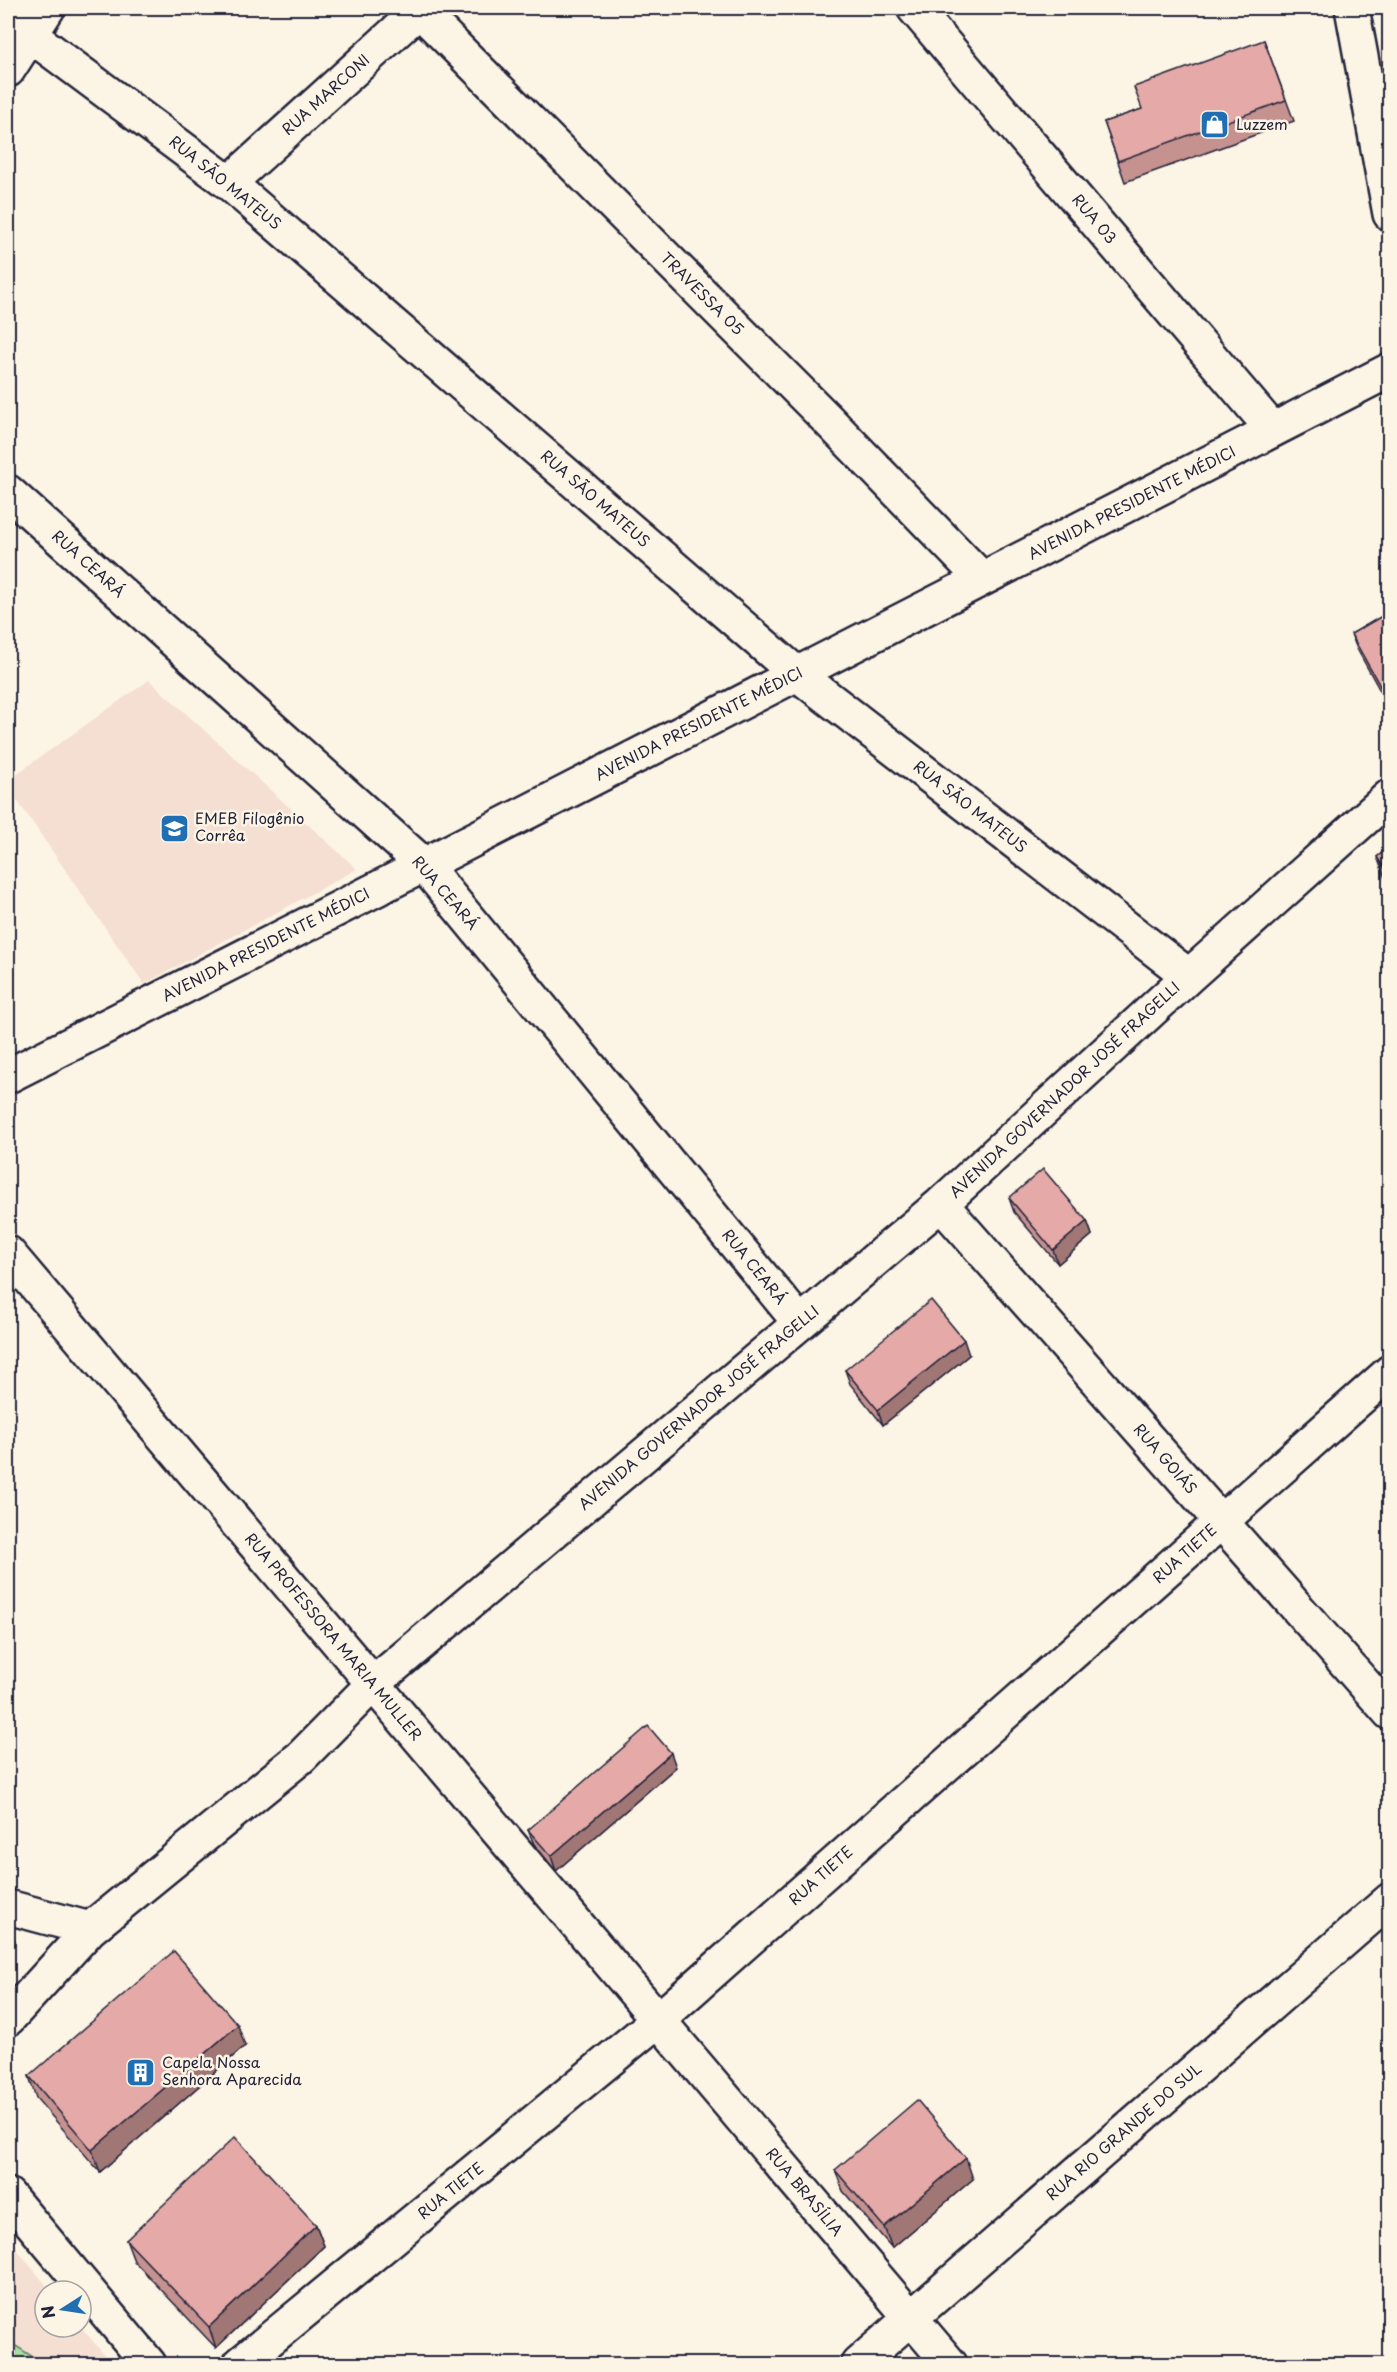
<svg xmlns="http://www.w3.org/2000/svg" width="1397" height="2372" viewBox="0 0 1397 2372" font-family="'Playpen Sans',sans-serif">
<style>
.built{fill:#f5ded2}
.green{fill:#aadea0;stroke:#66806e;stroke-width:1.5}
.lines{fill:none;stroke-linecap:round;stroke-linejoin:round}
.street-casing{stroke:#22223b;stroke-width:38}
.secondary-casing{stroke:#22223b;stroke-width:38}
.street{stroke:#fcf5e5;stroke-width:33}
.secondary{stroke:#fcf5e5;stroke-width:33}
.wall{fill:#c59290;stroke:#22223b;stroke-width:1.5}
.shaded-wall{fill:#a07775;stroke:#22223b;stroke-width:1.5}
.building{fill:#e5aaa7;stroke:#22223b;stroke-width:1.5}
.labels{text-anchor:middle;stroke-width:5;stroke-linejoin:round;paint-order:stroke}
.street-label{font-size:15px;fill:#22223b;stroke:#fcf5e5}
.poi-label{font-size:15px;fill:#22223b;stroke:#fcf5e5;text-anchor:start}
</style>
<rect width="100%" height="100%" fill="#fcf5e5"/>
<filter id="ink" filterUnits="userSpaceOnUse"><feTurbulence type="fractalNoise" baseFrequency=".0167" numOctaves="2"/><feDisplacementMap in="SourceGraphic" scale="12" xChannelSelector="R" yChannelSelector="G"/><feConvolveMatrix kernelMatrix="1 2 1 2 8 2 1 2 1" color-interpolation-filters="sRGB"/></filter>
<g filter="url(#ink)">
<path class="built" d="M 149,680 L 357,869 L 144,984 L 8,787 L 8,780 Z
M 8,2239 L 51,2291 L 45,2291 L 45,2327 L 81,2327 L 112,2364 L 8,2364 Z"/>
<path class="green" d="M 8,2341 L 44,2364 L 8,2364 Z"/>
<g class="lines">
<defs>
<path id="street" d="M 914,8 L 1273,430
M 419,10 L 829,421 L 982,579
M 8,14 L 30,35 L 229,183 L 797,674 L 1189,976
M 8,70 L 48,8
M 229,183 L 422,8
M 8,492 L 424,865 L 800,1323
M 8,1076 L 424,865 L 1390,370
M 941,1204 L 1390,1713
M 8,1253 L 950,2364
M 8,1907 L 90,1929
M 8,2019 L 90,1929 L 301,1757 L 373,1684 L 941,1204 L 1189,976 L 1390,796
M 8,2195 L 149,2364
M 240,2364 L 658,2020 L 1390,1372
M 858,2364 L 1390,1900"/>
<path id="secondary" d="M 1352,8 L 1390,214"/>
</defs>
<use href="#street" class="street-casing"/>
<use href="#secondary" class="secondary-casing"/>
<use href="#street" class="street"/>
<use href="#secondary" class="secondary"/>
</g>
<path class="wall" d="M 1264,40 L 1294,121 L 1125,182 L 1104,122 L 1142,109 Z
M 1389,612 L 1389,707 L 1357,649 L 1351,634 Z
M 1389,847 L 1389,885 L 1385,878 L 1377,857 Z
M 1009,1198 L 1087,1221 L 1092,1235 L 1058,1264 L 1014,1212 Z
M 969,1355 L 883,1425 L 850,1384 L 845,1370 Z
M 676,1767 L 556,1871 L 534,1844 L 528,1830 Z
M 245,2046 L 100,2172 L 36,2098 L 29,2076 Z
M 835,2170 L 973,2179 L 892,2248 L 843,2191 Z
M 316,2225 L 324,2246 L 216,2348 L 134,2261 L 126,2240 Z"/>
<path class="shaded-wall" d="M 1087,1221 L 1092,1235 L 1058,1264 L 1053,1250 Z
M 964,1340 L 969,1355 L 883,1425 L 878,1410 Z
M 671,1753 L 676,1767 L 556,1871 L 551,1856 Z
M 8,1920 L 15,1941 L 8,1950 Z
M 238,2025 L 245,2046 L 100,2172 L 92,2150 Z
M 966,2158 L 973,2179 L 892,2248 L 884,2227 Z
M 316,2225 L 324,2246 L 216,2348 L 209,2327 Z"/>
<path class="building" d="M 1264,40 L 1286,100 L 1118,161 L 1104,122 L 1142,109 L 1134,87 Z
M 1389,612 L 1389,702 L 1351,634 Z
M 1389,847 L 1389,875 L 1377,857 Z
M 1043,1169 L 1087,1221 L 1053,1250 L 1009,1198 Z
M 931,1300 L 964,1340 L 878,1410 L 845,1370 Z
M 648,1726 L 671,1753 L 551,1856 L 528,1830 Z
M 174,1951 L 238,2025 L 92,2150 L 29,2076 Z
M 917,2100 L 966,2158 L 884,2227 L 835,2170 Z
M 235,2137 L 316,2225 L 209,2327 L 126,2240 Z"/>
</g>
<defs>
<symbol id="shop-square" viewBox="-11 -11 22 22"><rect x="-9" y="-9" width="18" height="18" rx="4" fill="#1f6fb2" stroke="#fcf5e5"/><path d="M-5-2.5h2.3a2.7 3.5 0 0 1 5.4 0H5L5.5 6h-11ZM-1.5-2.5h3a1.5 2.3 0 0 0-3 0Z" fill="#fff"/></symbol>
<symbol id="school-square" viewBox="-11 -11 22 22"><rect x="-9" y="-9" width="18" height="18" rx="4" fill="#1f6fb2" stroke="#fcf5e5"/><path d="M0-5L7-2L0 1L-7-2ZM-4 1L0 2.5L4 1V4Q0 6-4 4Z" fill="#fff"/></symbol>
<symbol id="building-square" viewBox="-11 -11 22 22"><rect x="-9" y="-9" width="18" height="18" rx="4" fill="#1f6fb2" stroke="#fcf5e5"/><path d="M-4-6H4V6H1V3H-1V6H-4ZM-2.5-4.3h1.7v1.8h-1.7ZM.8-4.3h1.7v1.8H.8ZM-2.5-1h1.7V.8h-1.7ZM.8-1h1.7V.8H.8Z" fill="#fff"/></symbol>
</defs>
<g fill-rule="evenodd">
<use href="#shop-square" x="1198" y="108" width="33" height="33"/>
<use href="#school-square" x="158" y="812" width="33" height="33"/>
<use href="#building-square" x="124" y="2056" width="33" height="33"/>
</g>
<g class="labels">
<g class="street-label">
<text transform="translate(326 95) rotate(-42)" y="5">RUA MARCONI</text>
<text transform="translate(225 183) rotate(39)" y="5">RUA SÃO MATEUS</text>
<text transform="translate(1094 219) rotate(50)" y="5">RUA 03</text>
<text transform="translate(702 294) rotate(45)" y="5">TRAVESSA 05</text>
<text transform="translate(595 499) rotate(41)" y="5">RUA SÃO MATEUS</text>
<text transform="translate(1132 503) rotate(-27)" y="5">AVENIDA PRESIDENTE MÉDICI</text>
<text transform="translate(88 564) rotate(42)" y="5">RUA CEARÁ</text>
<text transform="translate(699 724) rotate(-27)" y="5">AVENIDA PRESIDENTE MÉDICI</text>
<text transform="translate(970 807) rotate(38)" y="5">RUA SÃO MATEUS</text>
<text transform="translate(445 893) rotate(49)" y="5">RUA CEARÁ</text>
<text transform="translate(266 945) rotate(-27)" y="5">AVENIDA PRESIDENTE MÉDICI</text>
<text transform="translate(1065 1090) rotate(-43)" y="5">AVENIDA GOVERNADOR JOSÉ FRAGELLI</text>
<text transform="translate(754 1267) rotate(51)" y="5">RUA CEARÁ</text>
<text transform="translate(699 1408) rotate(-40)" y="5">AVENIDA GOVERNADOR JOSÉ FRAGELLI</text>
<text transform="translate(1165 1459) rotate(49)" y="5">RUA GOIÁS</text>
<text transform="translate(1185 1554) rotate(-42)" y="5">RUA TIETE</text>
<text transform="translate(333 1637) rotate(50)" y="5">RUA PROFESSORA MARIA MULLER</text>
<text transform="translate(821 1876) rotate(-42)" y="5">RUA TIETE</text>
<text transform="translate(1124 2132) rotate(-41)" y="5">RUA RIO GRANDE DO SUL</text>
<text transform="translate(451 2191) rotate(-39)" y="5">RUA TIETE</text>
<text transform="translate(804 2192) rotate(50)" y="5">RUA BRASÍLIA</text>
</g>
<g class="poi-label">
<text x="1236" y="130">Luzzem</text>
<text x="195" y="824">EMEB Filogênio<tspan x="195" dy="17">Corrêa</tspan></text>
<text x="162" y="2068">Capela Nossa<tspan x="162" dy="17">Senhora Aparecida</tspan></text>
</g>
</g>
<rect width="1397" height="2372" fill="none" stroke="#fcf5e5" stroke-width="30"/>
<rect x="15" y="15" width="1367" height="2342" fill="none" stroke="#22223b" stroke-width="2" filter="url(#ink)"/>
<g transform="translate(63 2309) rotate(258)"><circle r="28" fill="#fcf5e5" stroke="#a5a1a1" stroke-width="1.5"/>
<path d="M0-4.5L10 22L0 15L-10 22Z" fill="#1f6fb2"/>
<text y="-9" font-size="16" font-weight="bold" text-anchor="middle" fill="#22223b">N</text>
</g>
</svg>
